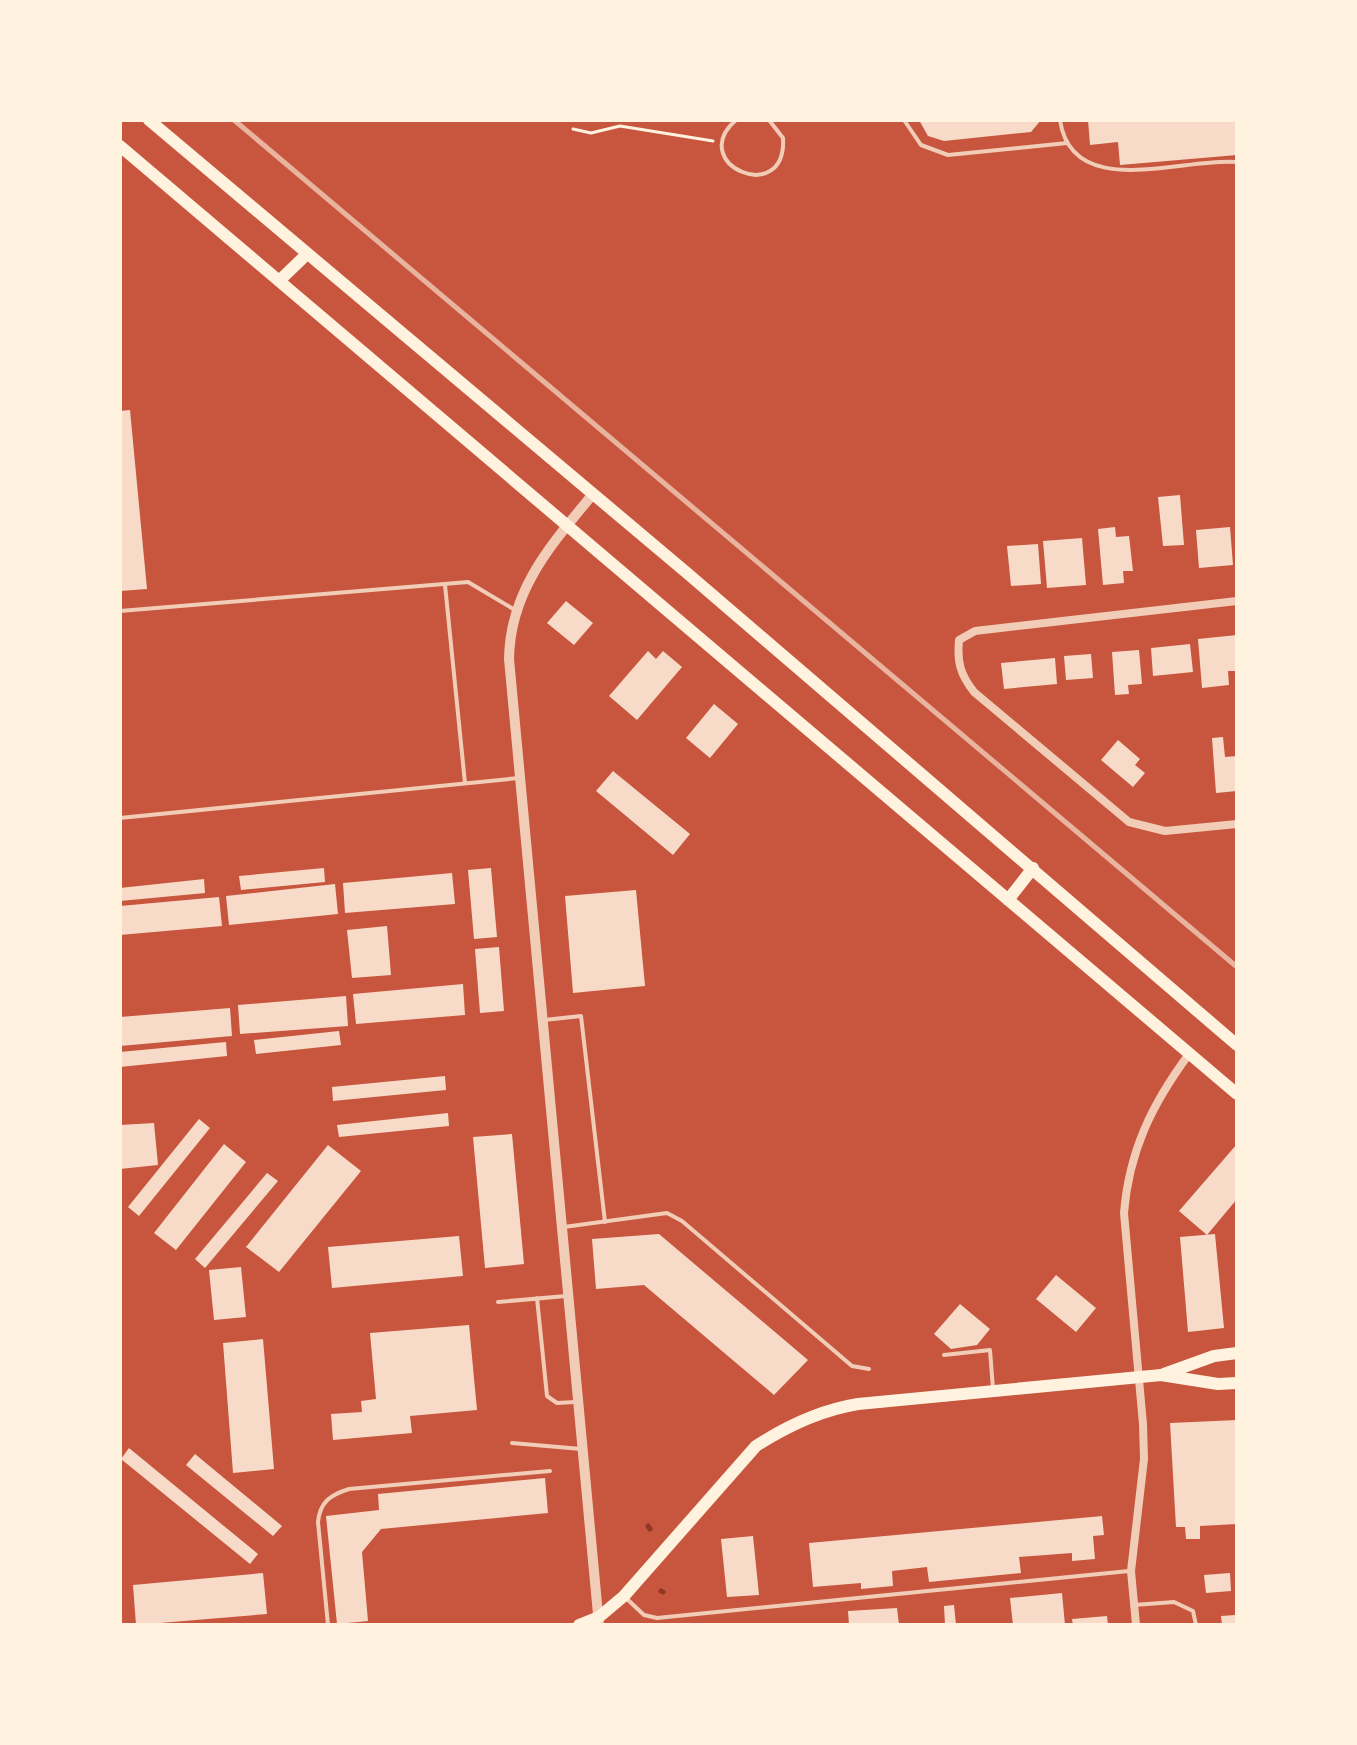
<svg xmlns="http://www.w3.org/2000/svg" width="1357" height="1745" viewBox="0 0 1357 1745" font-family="'Fira Sans',sans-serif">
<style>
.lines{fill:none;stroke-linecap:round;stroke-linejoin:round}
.stream{stroke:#8f3625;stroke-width:5}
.building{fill:#f7dbc8}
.path{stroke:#fff3e0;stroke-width:3}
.service{stroke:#f1ccb7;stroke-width:4}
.minor{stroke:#f1ccb7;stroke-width:8}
.tertiary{stroke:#f1ccb7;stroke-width:10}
.primary{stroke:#fff3e0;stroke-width:12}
.trunk{stroke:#fff3e0;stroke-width:12}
.rail{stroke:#e9b49f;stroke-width:5}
</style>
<rect width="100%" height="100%" fill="#c8553d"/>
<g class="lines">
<path class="stream" d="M 648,1526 L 650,1529
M 661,1591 L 663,1592"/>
</g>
<path class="building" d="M 919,120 L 1041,120 L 1031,132 L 944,141 L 928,136 Z
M 1088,120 L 1237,120 L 1237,155 L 1120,165 L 1118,142 L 1090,145 Z
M 130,410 L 147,589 L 120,591 L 120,411 Z
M 1180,495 L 1184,545 L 1163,546 L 1158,497 Z
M 1115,527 L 1116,537 L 1129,536 L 1133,571 L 1123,571 L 1124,583 L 1103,585 L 1098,529 Z
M 1230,527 L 1233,565 L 1199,568 L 1196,530 Z
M 1082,538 L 1086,585 L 1047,588 L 1043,541 Z
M 1038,544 L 1041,584 L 1011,586 L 1007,546 Z
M 566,601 L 593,623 L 574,645 L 547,623 Z
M 1237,635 L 1237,671 L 1228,671 L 1229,685 L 1202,688 L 1198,639 Z
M 1190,644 L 1193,672 L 1153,676 L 1151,648 Z
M 1139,650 L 1142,684 L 1128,685 L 1129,694 L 1115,695 L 1112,652 Z
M 648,651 L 656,659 L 663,651 L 682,667 L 637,720 L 609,696 Z
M 1091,654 L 1093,678 L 1066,680 L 1064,656 Z
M 1055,658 L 1057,684 L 1004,689 L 1001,663 Z
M 714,704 L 738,724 L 710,758 L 686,738 Z
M 1223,737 L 1225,757 L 1237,756 L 1237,791 L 1216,793 L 1212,738 Z
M 1118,740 L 1140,759 L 1135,765 L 1145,773 L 1133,787 L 1101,760 Z
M 613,771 L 690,834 L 673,855 L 596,791 Z
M 324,868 L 325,882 L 241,890 L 239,876 Z
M 491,868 L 497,937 L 474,939 L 468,870 Z
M 452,873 L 455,904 L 345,913 L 343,883 Z
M 204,879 L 205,893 L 120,901 L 120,888 Z
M 335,884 L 338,914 L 229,925 L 226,896 Z
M 636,890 L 645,986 L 573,993 L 565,896 Z
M 219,897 L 222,926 L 120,935 L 120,906 Z
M 387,926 L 391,975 L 352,978 L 347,930 Z
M 499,947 L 504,1011 L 480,1013 L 475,949 Z
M 463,984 L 465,1015 L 356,1024 L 353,994 Z
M 346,996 L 348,1026 L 240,1034 L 238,1005 Z
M 230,1008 L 232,1036 L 120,1046 L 120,1017 Z
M 339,1031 L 341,1045 L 256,1054 L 254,1040 Z
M 226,1042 L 227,1056 L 120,1067 L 120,1052 Z
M 445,1076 L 446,1090 L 333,1101 L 332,1087 Z
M 448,1113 L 449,1126 L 339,1137 L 337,1125 Z
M 199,1119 L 210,1128 L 139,1216 L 128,1207 Z
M 154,1123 L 158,1165 L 120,1169 L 120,1125 Z
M 512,1134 L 524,1264 L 485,1268 L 473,1137 Z
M 224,1144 L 246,1162 L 176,1250 L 154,1233 Z
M 1237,1144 L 1237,1199 L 1207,1235 L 1179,1211 Z
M 328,1145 L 361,1171 L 279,1272 L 246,1247 Z
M 267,1173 L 278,1181 L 205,1268 L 195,1259 Z
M 659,1234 L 808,1360 L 774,1395 L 644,1285 L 596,1289 L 592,1239 Z
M 1215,1234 L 1224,1328 L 1188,1332 L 1180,1237 Z
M 459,1236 L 463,1276 L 332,1288 L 328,1247 Z
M 241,1267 L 246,1317 L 214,1320 L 209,1270 Z
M 1056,1275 L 1096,1308 L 1076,1332 L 1036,1299 Z
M 960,1304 L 990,1329 L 977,1345 L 951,1349 L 934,1334 Z
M 469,1325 L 477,1410 L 410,1416 L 412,1433 L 333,1440 L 331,1414 L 362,1412 L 361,1401 L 376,1399 L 370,1333 Z
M 263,1339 L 274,1469 L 233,1473 L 223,1343 Z
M 1237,1420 L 1237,1524 L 1200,1526 L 1200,1539 L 1186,1539 L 1185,1527 L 1176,1527 L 1170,1423 Z
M 129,1448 L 258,1554 L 250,1564 L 121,1459 Z
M 195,1454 L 282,1526 L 273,1536 L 186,1465 Z
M 545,1478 L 548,1513 L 381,1529 L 362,1552 L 368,1621 L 337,1624 L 326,1516 L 379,1510 L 378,1494 Z
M 1102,1516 L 1104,1535 L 1093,1536 L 1095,1559 L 1072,1561 L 1072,1553 L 1019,1557 L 1021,1573 L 929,1582 L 927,1567 L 892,1571 L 893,1586 L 861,1589 L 861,1583 L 813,1587 L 809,1543 Z
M 753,1536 L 759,1595 L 727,1597 L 721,1539 Z
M 263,1573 L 267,1614 L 136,1625 L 133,1585 Z
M 1230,1573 L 1231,1591 L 1206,1593 L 1204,1575 Z
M 1062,1593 L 1065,1625 L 1013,1625 L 1010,1598 Z
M 954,1605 L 956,1625 L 945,1625 L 944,1606 Z
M 897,1608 L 899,1625 L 849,1625 L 848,1611 Z
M 1235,1615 L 1236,1625 L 1222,1625 L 1221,1616 Z
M 1107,1616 L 1108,1625 L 1073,1625 L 1072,1619 Z"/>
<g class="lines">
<path class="path" d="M 573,129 L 591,133 L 620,126 L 713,141"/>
<path class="service" d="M 736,120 C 685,164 787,208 783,138 L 769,120
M 904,120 L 921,145 L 948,155 L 1067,143
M 1060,120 C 1072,202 1183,157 1237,162
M 445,585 L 465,783
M 120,611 L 468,582 L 515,610
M 120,818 L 519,778
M 544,1020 L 581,1016 L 605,1222
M 564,1227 L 667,1213 L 682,1221 L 852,1366 L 869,1369
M 537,1298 L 547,1396 L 557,1403 L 575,1402
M 498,1302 L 566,1296
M 944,1355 L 990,1350 L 993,1389
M 512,1443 L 581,1449
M 627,1599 L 644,1615 L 657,1618 L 1129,1571
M 1134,1605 L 1174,1602 L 1193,1611 L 1196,1625
M 328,1625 L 318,1522 C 320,1502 330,1495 349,1489 L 550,1471"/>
<path class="minor" d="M 1237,601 L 975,631 L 959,640 C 957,662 960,674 974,692 L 1129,822 L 1165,831 L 1237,824
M 1136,1625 L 1131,1571 L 1144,1459 L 1143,1424 L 1124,1213 C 1129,1151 1152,1104 1189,1054"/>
<path class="tertiary" d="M 593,494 C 551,545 510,590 509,659 L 599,1625"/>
<path class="primary" d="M 1164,1374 L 1214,1356 L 1237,1353
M 579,1625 L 599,1617 L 624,1596 L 756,1446 C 787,1426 821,1410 858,1404 L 1161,1375 L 1218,1384 L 1237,1383"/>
<path class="trunk" d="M 149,120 L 687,573 L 1237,1045
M 120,146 L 1237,1094
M 279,281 L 307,254
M 1008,900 L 1033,868"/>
<path class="rail" d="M 234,120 L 1237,967"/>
</g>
<rect width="1357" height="1745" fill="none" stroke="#fff3e0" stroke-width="244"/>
</svg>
